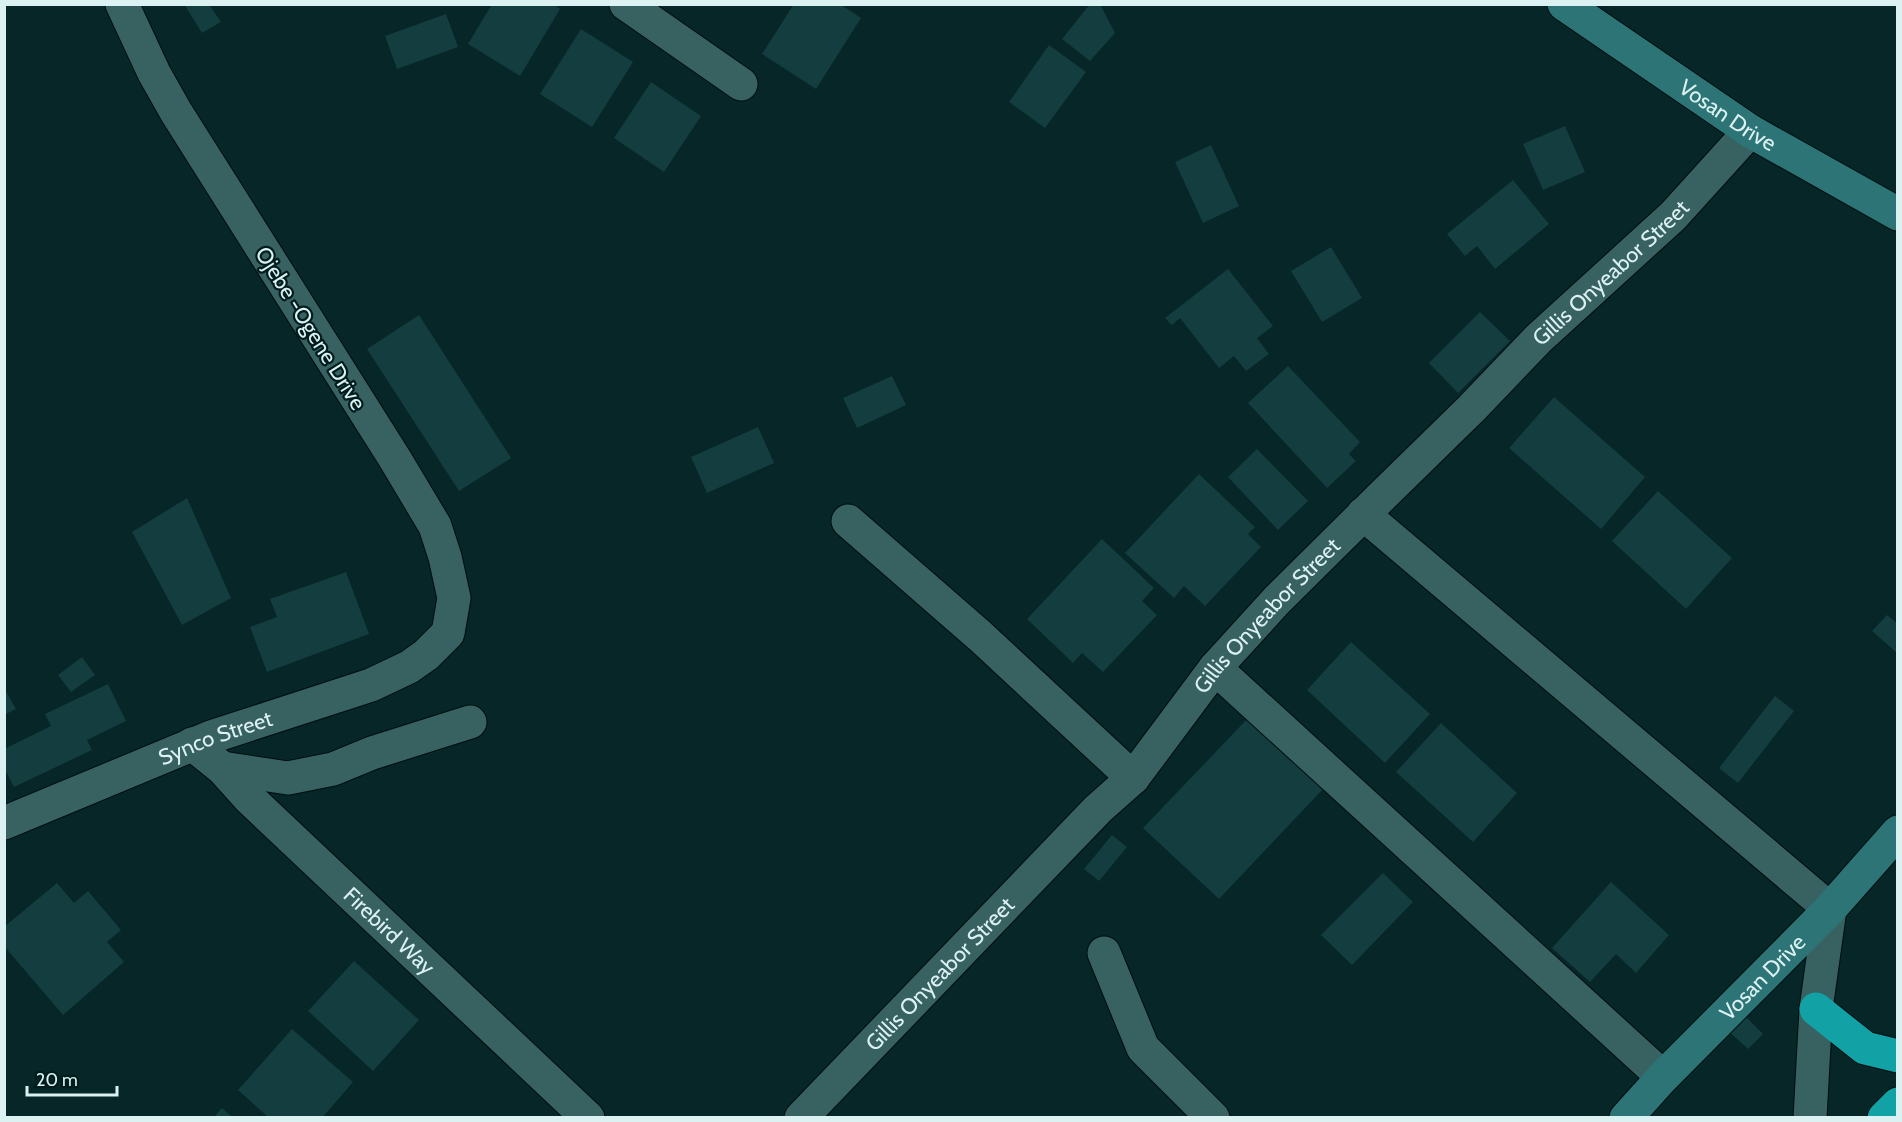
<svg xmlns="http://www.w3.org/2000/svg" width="1902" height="1122" viewBox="0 0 1902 1122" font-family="Cabin,sans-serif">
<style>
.building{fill:#133d3e}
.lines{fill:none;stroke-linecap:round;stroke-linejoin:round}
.street-casing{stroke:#000e0f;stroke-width:35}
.secondary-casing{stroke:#000e0f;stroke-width:35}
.highway-casing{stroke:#000e0f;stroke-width:35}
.street{stroke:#386162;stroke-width:33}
.secondary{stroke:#2d7476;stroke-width:33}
.highway{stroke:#12a2a6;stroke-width:33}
.labels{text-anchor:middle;stroke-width:4.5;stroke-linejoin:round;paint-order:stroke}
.street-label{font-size:22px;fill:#dcf2f2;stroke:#001d1e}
</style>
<rect width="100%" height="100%" fill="#062627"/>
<path class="building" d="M 184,4 L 209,4 L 221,22 L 202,33 Z
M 492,4 L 554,4 L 560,9 L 520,76 L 468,44 Z
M 794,4 L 840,4 L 861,18 L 816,89 L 762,54 Z
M 1090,4 L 1100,4 L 1115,33 L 1090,61 L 1062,39 Z
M 446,14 L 458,47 L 397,69 L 385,36 Z
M 581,29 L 633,62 L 592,127 L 540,94 Z
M 1049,45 L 1086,72 L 1045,128 L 1009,102 Z
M 651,82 L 701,116 L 664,172 L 614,138 Z
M 1565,126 L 1585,172 L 1543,190 L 1523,144 Z
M 1211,145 L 1239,206 L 1203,223 L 1175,162 Z
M 1513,180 L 1549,224 L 1495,269 L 1477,246 L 1465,256 L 1447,234 Z
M 1331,247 L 1362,298 L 1322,322 L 1291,271 Z
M 1228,269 L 1273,326 L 1257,338 L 1269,354 L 1246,371 L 1234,356 L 1219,368 L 1180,318 L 1172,325 L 1165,318 Z
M 1480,312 L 1510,341 L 1458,393 L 1429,363 Z
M 419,315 L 511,458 L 459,491 L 367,349 Z
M 1288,366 L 1360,442 L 1349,454 L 1356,461 L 1327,488 L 1248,403 Z
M 892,376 L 906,405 L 857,428 L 843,398 Z
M 1554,397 L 1645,477 L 1601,529 L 1509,448 Z
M 758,427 L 774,463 L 707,493 L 691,457 Z
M 1257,449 L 1308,501 L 1278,530 L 1228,477 Z
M 1199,474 L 1255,527 L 1248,534 L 1261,547 L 1205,606 L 1184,586 L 1174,598 L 1125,553 Z
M 1658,491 L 1732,558 L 1686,609 L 1612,541 Z
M 187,498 L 231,598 L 182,625 L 132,532 Z
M 1102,539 L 1154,588 L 1142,601 L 1157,615 L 1103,672 L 1082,653 L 1073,663 L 1027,619 Z
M 346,572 L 369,634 L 267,672 L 250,627 L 277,617 L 270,599 Z
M 1887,615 L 1898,624 L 1898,654 L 1872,631 Z
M 1351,642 L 1430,714 L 1385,763 L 1307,690 Z
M 82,657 L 95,675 L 71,692 L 58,675 Z
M 108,684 L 126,721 L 87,740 L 92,750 L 14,787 L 4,768 L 4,749 L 51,726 L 45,714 Z
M 4,688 L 16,709 L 4,715 Z
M 1775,696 L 1794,711 L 1738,783 L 1719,768 Z
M 1250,716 L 1325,787 L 1219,899 L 1143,828 Z
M 1441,723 L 1517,793 L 1473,842 L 1396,772 Z
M 1112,835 L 1127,847 L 1099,881 L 1084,869 Z
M 1383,873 L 1413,902 L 1352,965 L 1321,935 Z
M 1611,882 L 1669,935 L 1636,973 L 1616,954 L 1590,982 L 1552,948 Z
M 57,883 L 74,903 L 88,891 L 121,930 L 107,942 L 124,962 L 63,1015 L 4,946 L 4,927 Z
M 354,961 L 419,1020 L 373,1071 L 308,1011 Z
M 1739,1010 L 1763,1034 L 1748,1049 L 1724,1027 Z
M 292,1029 L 353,1082 L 322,1118 L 269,1118 L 238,1090 Z
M 222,1108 L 233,1118 L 213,1118 Z"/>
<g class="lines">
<defs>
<g id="street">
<path d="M 626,4 L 741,84"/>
<path d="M 1363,514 L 1830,909 L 1816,1009 L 1810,1118"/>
<path d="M 848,521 L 980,636 L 1133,778"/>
<path d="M 1215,668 L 1663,1077"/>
<path id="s1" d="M 192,744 L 222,768 L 249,798 L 588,1118"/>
<path d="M 222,768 L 288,778 L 333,769 L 372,753 L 470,722"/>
<path id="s2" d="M 4,823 L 211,737 L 371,685 L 409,667 L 426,655 L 448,633 L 454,598 L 445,557 L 435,526 L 395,459 L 176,112 L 154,73 L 122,4"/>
<path d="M 1104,953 L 1143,1048 L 1213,1118"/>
<path id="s3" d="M 801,1118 L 1098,809 L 1133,778 L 1215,668 L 1277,600 L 1381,497 L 1471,409 L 1538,339 L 1673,216 L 1750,131"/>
</g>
<g id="secondary">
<path id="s4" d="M 1564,4 L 1750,131 L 1898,214"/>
<path id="s5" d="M 1626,1118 L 1663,1077 L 1830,909 L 1898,832"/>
</g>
<path id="highway" d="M 1816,1009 L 1865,1048 L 1898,1056
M 1884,1118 L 1898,1104"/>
</defs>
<use href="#street" class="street-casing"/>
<use href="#secondary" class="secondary-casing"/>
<use href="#highway" class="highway-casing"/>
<use href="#street" class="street"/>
<use href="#secondary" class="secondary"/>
<use href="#highway" class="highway"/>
</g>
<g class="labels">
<g class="street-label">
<text dy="8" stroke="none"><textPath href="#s4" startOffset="198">Vosan Drive</textPath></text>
<text dy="8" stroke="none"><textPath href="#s3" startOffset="1172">Gillis Onyeabor Street</textPath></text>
<text transform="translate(311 328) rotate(58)" y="8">Ojebe -Ogene Drive</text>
<text dy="8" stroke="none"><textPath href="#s3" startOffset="686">Gillis Onyeabor Street</textPath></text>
<text dy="8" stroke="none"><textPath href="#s2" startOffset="228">Synco Street</textPath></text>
<text dy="8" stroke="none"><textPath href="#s1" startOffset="272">Firebird Way</textPath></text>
<text dy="8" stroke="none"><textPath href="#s3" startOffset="200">Gillis Onyeabor Street</textPath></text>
<text dy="8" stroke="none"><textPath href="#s5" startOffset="196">Vosan Drive</textPath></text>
</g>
</g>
<rect width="1902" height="1122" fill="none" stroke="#dcf2f2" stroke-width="12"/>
<path d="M27 1086v9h90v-9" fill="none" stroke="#dcf2f2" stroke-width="3"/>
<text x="36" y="1086" font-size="18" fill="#dcf2f2" stroke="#001d1e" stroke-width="4.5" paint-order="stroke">20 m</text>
</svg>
